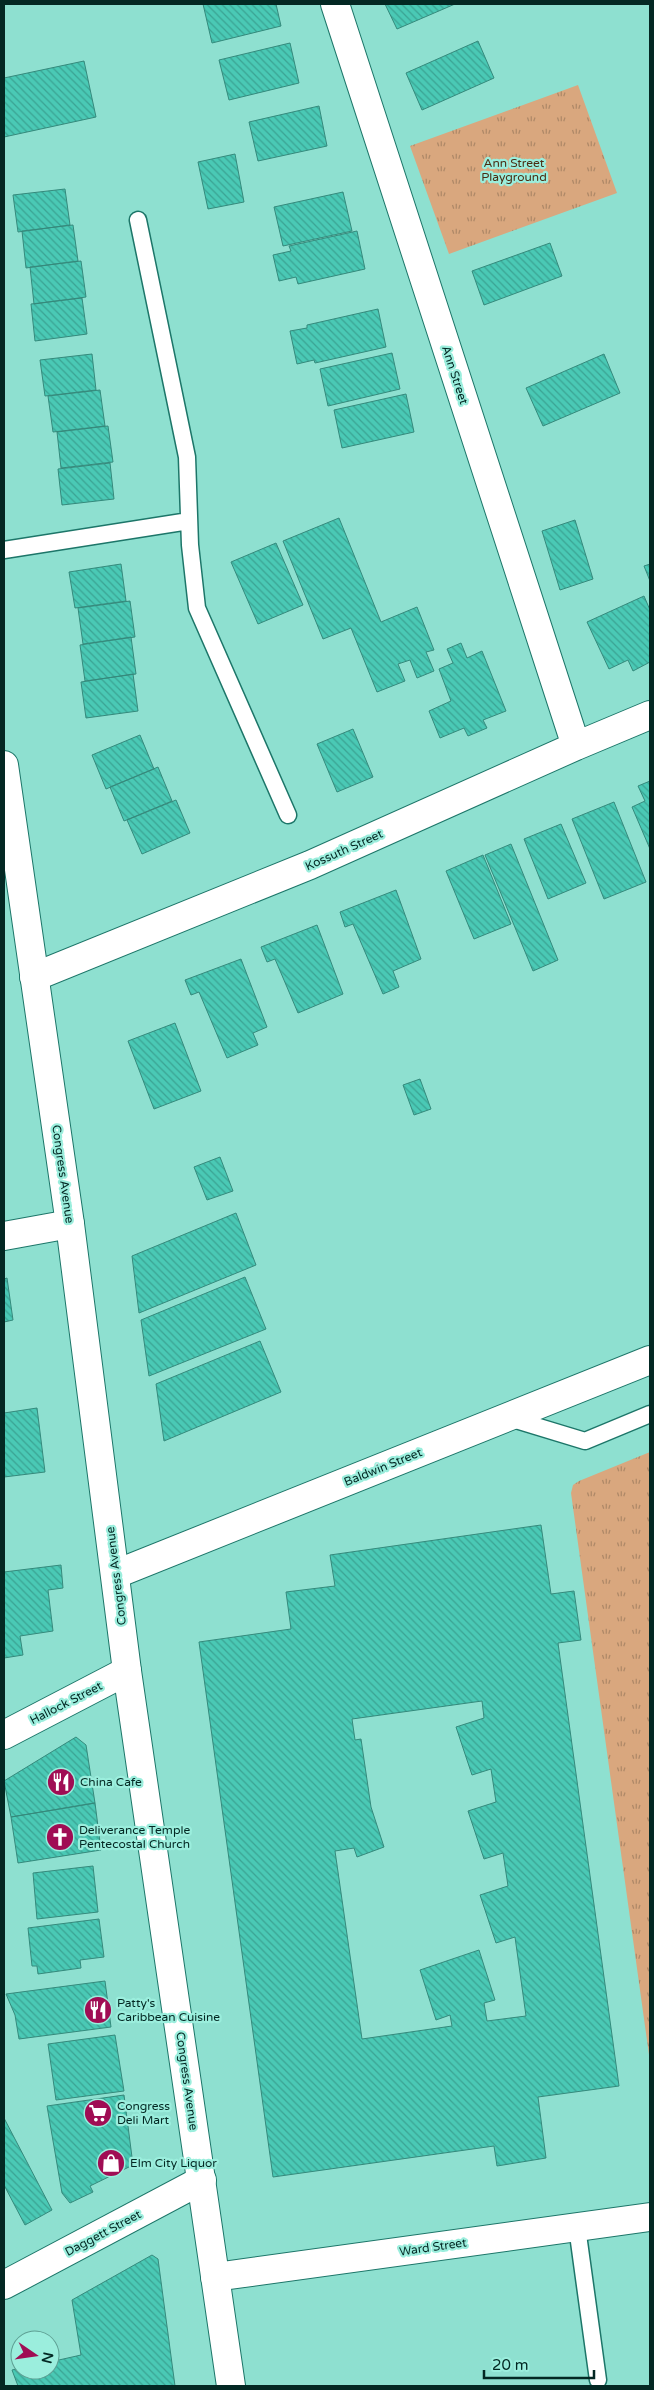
<svg xmlns="http://www.w3.org/2000/svg" width="654" height="2390" viewBox="0 0 654 2390" font-family="'Varela Round',sans-serif">
<style>
.grass{fill:url(#grass-tufts)}
.building{fill:url(#building-back-hatch);stroke:#358a7c;fill-rule:evenodd}
.lines{fill:none;stroke-linecap:round;stroke-linejoin:round}
.lane-casing{stroke:#1d7669;stroke-width:19}
.street-casing{stroke:#1d7669;stroke-width:30}
.secondary-casing{stroke:#1d7669;stroke-width:30}
.lane{stroke:#fff;stroke-width:16}
.street{stroke:#fff;stroke-width:28}
.secondary{stroke:#fff;stroke-width:28}
.labels{text-anchor:middle;stroke-width:4.5;stroke-linejoin:round;paint-order:stroke}
.park-label{font-size:12px;fill:#4a2d13;stroke:#9beedd}
.street-label{font-size:12px;fill:#032823;stroke:#9beedd}
.poi-label{font-size:12px;fill:#032823;stroke:#9beedd;text-anchor:start}
</style>
<defs>
<pattern id="grass-tufts" width="24" height="20" patternUnits="userSpaceOnUse" patternTransform="scale(1.25)"><rect width="24" height="20" fill="#d9a77e"/><path d="M3 7l-1-3M5 7V3M7 7l1-3M15 17l-1-3M17 17v-4M19 17l1-3" fill="none" stroke="#ae8867"/></pattern>
<pattern id="building-back-hatch" width="6" height="6" patternUnits="userSpaceOnUse" patternTransform="scale(1.25)"><rect width="6" height="6" fill="#4ac9b5"/><path d="M-1 5l2 2M0 0l6 6M5-1l2 2" fill="none" stroke="#3ba393"/></pattern>
</defs>
<rect width="100%" height="100%" fill="#8ee0d0"/>
<path class="grass" d="M 578,85 L 617,193 L 449,254 L 410,146 Z
M 650,1452 L 650,2062 L 571,1493 L 573,1485 L 579,1481 Z"/>
<path class="building" d="M 203,4 L 276,4 L 281,26 L 212,43 Z
M 385,4 L 455,4 L 397,29 Z
M 478,41 L 494,78 L 422,110 L 406,73 Z
M 290,43 L 299,83 L 229,100 L 219,60 Z
M 84,61 L 96,117 L 4,137 L 4,78 Z
M 319,106 L 327,146 L 258,161 L 249,122 Z
M 235,154 L 244,202 L 208,209 L 198,162 Z
M 65,189 L 70,225 L 18,232 L 13,195 Z
M 343,192 L 352,231 L 283,246 L 274,207 Z
M 73,225 L 78,261 L 26,268 L 22,231 Z
M 357,231 L 365,269 L 298,284 L 296,277 L 279,281 L 273,255 L 291,251 L 289,246 Z
M 550,243 L 562,276 L 484,305 L 472,271 Z
M 81,261 L 86,297 L 34,304 L 30,267 Z
M 82,298 L 87,334 L 35,341 L 31,304 Z
M 378,309 L 386,347 L 315,363 L 314,360 L 297,364 L 290,331 L 307,328 L 307,325 Z
M 392,353 L 400,389 L 328,406 L 320,369 Z
M 92,354 L 96,390 L 45,396 L 40,360 Z
M 604,354 L 620,393 L 543,426 L 526,388 Z
M 100,390 L 105,426 L 53,432 L 48,396 Z
M 406,394 L 414,432 L 342,448 L 334,410 Z
M 108,426 L 113,462 L 61,468 L 57,432 Z
M 110,463 L 114,499 L 62,505 L 58,469 Z
M 339,518 L 381,622 L 417,607 L 434,650 L 426,652 L 434,671 L 417,678 L 410,660 L 398,664 L 405,681 L 377,692 L 351,628 L 323,639 L 283,541 Z
M 575,520 L 593,579 L 560,590 L 542,531 Z
M 276,543 L 303,605 L 258,624 L 231,562 Z
M 121,564 L 126,601 L 75,608 L 69,572 Z
M 650,564 L 650,581 L 644,566 Z
M 644,596 L 650,610 L 650,662 L 633,671 L 628,660 L 609,669 L 587,622 Z
M 130,601 L 135,637 L 83,644 L 78,608 Z
M 131,637 L 136,674 L 85,681 L 80,645 Z
M 461,643 L 467,658 L 482,651 L 506,711 L 483,720 L 487,728 L 468,736 L 464,728 L 440,738 L 429,711 L 451,701 L 439,669 L 453,663 L 447,649 Z
M 133,674 L 138,711 L 86,718 L 81,682 Z
M 353,729 L 373,777 L 337,792 L 317,744 Z
M 140,735 L 154,769 L 106,789 L 92,755 Z
M 158,767 L 172,801 L 124,821 L 110,787 Z
M 650,781 L 650,849 L 632,807 L 645,801 L 638,786 Z
M 176,800 L 190,833 L 142,854 L 127,820 Z
M 614,802 L 646,882 L 604,899 L 572,819 Z
M 561,824 L 586,883 L 548,899 L 524,839 Z
M 511,844 L 558,960 L 533,971 L 485,855 Z
M 483,855 L 511,924 L 474,939 L 446,871 Z
M 396,890 L 421,959 L 393,971 L 399,987 L 383,994 L 353,924 L 345,927 L 340,912 Z
M 317,925 L 343,994 L 298,1013 L 275,959 L 267,962 L 261,947 Z
M 241,959 L 267,1027 L 253,1033 L 258,1045 L 227,1058 L 199,992 L 191,995 L 185,980 Z
M 175,1023 L 201,1091 L 154,1109 L 128,1041 Z
M 420,1079 L 431,1109 L 414,1115 L 403,1085 Z
M 220,1157 L 233,1191 L 207,1200 L 194,1167 Z
M 236,1213 L 256,1265 L 139,1313 L 132,1256 Z
M 245,1277 L 266,1329 L 149,1376 L 141,1320 Z
M 7,1278 L 13,1320 L 4,1322 L 4,1279 Z
M 260,1341 L 281,1392 L 164,1441 L 156,1384 Z
M 37,1408 L 45,1472 L 4,1477 L 4,1413 Z
M 541,1525 L 551,1594 L 574,1591 L 581,1640 L 558,1643 L 619,2086 L 538,2097 L 546,2158 L 497,2166 L 494,2146 L 273,2177 L 199,1642 L 291,1629 L 286,1592 L 335,1586 L 330,1555 ZM 482,1701 L 484,1718 L 456,1727 L 472,1775 L 491,1769 L 496,1802 L 468,1811 L 484,1859 L 503,1853 L 508,1886 L 480,1895 L 496,1943 L 515,1937 L 526,2016 L 487,2021 L 484,2003 L 495,2000 L 479,1950 L 420,1970 L 436,2020 L 450,2015 L 452,2026 L 362,2039 L 335,1851 L 354,1848 L 357,1857 L 384,1847 L 371,1807 L 361,1739 L 355,1740 L 352,1719 Z
M 61,1565 L 63,1588 L 48,1590 L 53,1631 L 20,1636 L 23,1655 L 4,1658 L 4,1572 Z
M 76,1737 L 86,1745 L 95,1803 L 11,1817 L 4,1781 Z
M 95,1803 L 101,1850 L 18,1863 L 11,1817 Z
M 93,1866 L 98,1912 L 37,1919 L 33,1873 Z
M 99,1919 L 104,1957 L 80,1960 L 81,1968 L 38,1974 L 37,1966 L 32,1966 L 28,1928 Z
M 105,1981 L 111,2027 L 19,2039 L 15,2015 L 6,1994 Z
M 115,2035 L 124,2091 L 56,2100 L 48,2044 Z
M 124,2095 L 133,2165 L 90,2186 L 93,2192 L 70,2203 L 62,2193 L 47,2106 Z
M 4,2118 L 52,2210 L 25,2225 L 4,2185 Z
M 152,2255 L 158,2259 L 175,2386 L 18,2386 L 12,2370 L 20,2368 L 20,2370 L 50,2370 L 50,2362 L 81,2355 L 72,2300 Z"/>
<g class="lines">
<defs>
<path id="lane" d="M 138,220 L 187,457 L 190,545 L 197,608 L 288,815
M 4,550 L 189,521
M 509,1418 L 585,1441 L 650,1414
M 577,2227 L 598,2380"/>
<path id="street" d="M 335,4 L 576,746
M 34,977 L 310,865 L 576,746 L 650,715
M 4,1236 L 70,1224
M 116,1574 L 650,1360
M 4,1735 L 127,1671
M 215,2277 L 650,2217
M 4,2285 L 202,2180"/>
<path id="secondary" d="M 4,765 L 70,1224 L 127,1671 L 231,2386"/>
</defs>
<use href="#lane" class="lane-casing"/>
<use href="#street" class="street-casing"/>
<use href="#secondary" class="secondary-casing"/>
<use href="#lane" class="lane"/>
<use href="#street" class="street"/>
<use href="#secondary" class="secondary"/>
</g>
<defs>
<symbol id="restaurant-disc" viewBox="-11 -11 22 22"><circle r="9.5" fill="#a00d54" stroke="#9beedd"/><path d="M-5-6h1v4h1v-4h1v4h1v-4h1v5L-1.5 .5V6h-2V.5L-5-1ZM5-6V6H3V1.5H1.5Q1.5-4 5-6Z" fill="#fff"/></symbol>
<symbol id="church-disc" viewBox="-11 -11 22 22"><circle r="9.5" fill="#a00d54" stroke="#9beedd"/><path d="M-1.2-6h2.4v3.5h3.3v2.4h-3.3V6h-2.4V-.1h-3.3v-2.4h3.3Z" fill="#fff"/></symbol>
<symbol id="supermarket-disc" viewBox="-11 -11 22 22"><circle r="9.5" fill="#a00d54" stroke="#9beedd"/><path d="M-6-5.5h2.5l.6 2H6L4.5 2H-2.5L-4.4-4H-6ZM-1.5 3.2a1.3 1.3 0 1 0 .1 0ZM3 3.2a1.3 1.3 0 1 0 .1 0Z" fill="#fff"/></symbol>
<symbol id="shop-disc" viewBox="-11 -11 22 22"><circle r="9.5" fill="#a00d54" stroke="#9beedd"/><path d="M-5-2.5h2.3a2.7 3.5 0 0 1 5.4 0H5L5.5 6h-11ZM-1.5-2.5h3a1.5 2.3 0 0 0-3 0Z" fill="#fff"/></symbol>
</defs>
<g fill-rule="evenodd">
<use href="#restaurant-disc" x="45" y="1766" width="32" height="32"/>
<use href="#church-disc" x="44" y="1821" width="32" height="32"/>
<use href="#restaurant-disc" x="82" y="1994" width="32" height="32"/>
<use href="#supermarket-disc" x="82" y="2097" width="32" height="32"/>
<use href="#shop-disc" x="95" y="2147" width="32" height="32"/>
</g>
<g class="labels">
<g class="park-label">
<text x="514" y="167">Ann Street<tspan x="514" dy="14">Playground</tspan></text>
</g>
<g class="street-label">
<text transform="translate(455 375) rotate(72)" y="4">Ann Street</text>
<text transform="translate(344 850) rotate(-24)" y="4">Kossuth Street</text>
<text transform="translate(63 1174) rotate(82)" y="4">Congress Avenue</text>
<text transform="translate(383 1467) rotate(-22)" y="4">Baldwin Street</text>
<text transform="translate(116 1576) rotate(-97)" y="4">Congress Avenue</text>
<text transform="translate(66 1703) rotate(-27)" y="4">Hallock Street</text>
<text transform="translate(187 2081) rotate(82)" y="4">Congress Avenue</text>
<text transform="translate(103 2233) rotate(-28)" y="4">Daggett Street</text>
<text transform="translate(433 2247) rotate(-8)" y="4">Ward Street</text>
</g>
<g class="poi-label">
<text x="80" y="1786">China Cafe</text>
<text x="79" y="1834">Deliverance Temple<tspan x="79" dy="14">Pentecostal Church</tspan></text>
<text x="117" y="2007">Patty's<tspan x="117" dy="14">Caribbean Cuisine</tspan></text>
<text x="117" y="2110">Congress<tspan x="117" dy="14">Deli Mart</tspan></text>
<text x="130" y="2167">Elm City Liquor</text>
</g>
</g>
<rect width="654" height="2390" fill="none" stroke="#032823" stroke-width="10"/>
<g transform="translate(35 2355) rotate(103)"><circle r="24" fill="#9beedd" stroke="#5e9f93"/>
<path d="M0-4L9 19L0 12L-9 19Z" fill="#a00d54"/>
<text y="-8" font-size="14" font-weight="bold" text-anchor="middle" fill="#032823">N</text>
</g>
<path d="M484 2370v8h110v-8" fill="none" stroke="#032823" stroke-width="2.5"/>
<text x="492" y="2370" font-size="15" fill="#032823" stroke="#9beedd" stroke-width="4" paint-order="stroke">20 m</text>
</svg>
